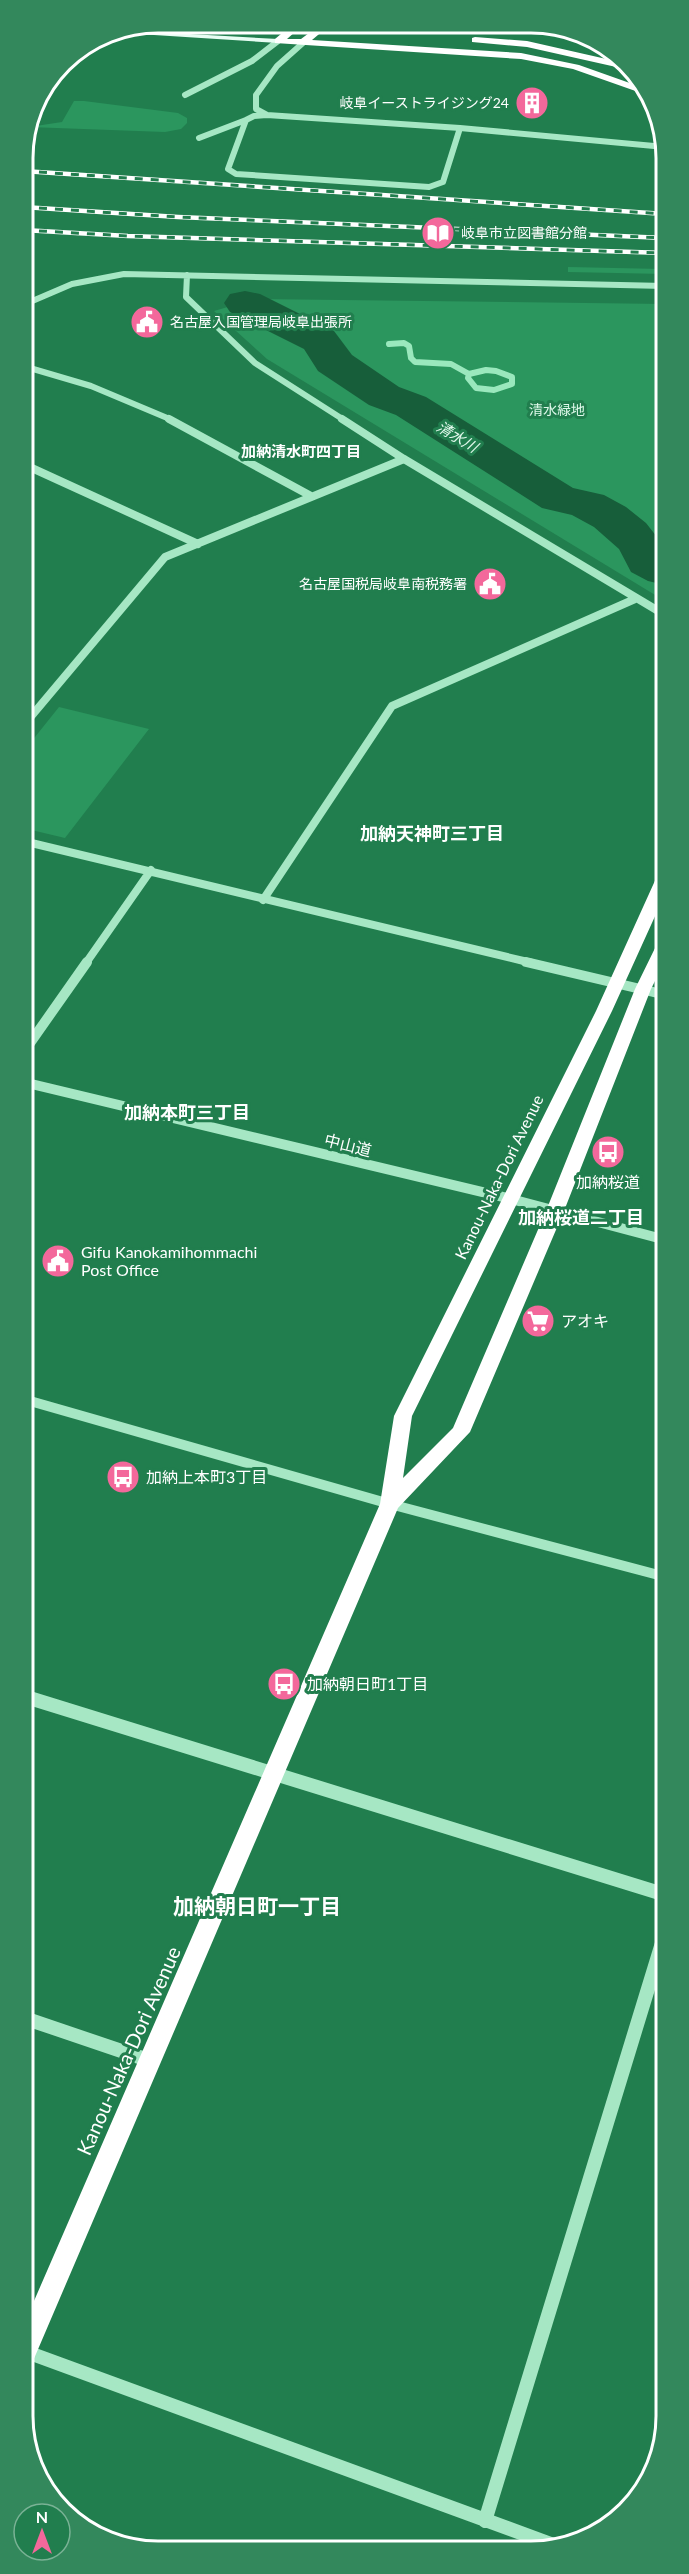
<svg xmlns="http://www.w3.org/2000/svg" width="689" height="2574" viewBox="0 0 689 2574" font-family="Lato,'Noto Sans JP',sans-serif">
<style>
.green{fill:#2b965e}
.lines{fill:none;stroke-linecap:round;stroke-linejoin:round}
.stream{stroke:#9ae8bd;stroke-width:6}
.river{fill:#175e3a;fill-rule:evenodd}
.minor-far3{stroke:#a6e7c4;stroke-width:6}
.minor-far2{stroke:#a6e7c4;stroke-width:8}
.minor-far1{stroke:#a6e7c4;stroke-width:10}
.minor{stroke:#a6e7c4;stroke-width:14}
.major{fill:#e7fdf3;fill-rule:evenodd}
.highway{fill:#fff;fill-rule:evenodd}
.rail-casing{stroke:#fff;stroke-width:4.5}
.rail{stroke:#217e4e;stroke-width:3;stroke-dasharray:8;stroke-linecap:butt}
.labels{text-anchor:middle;stroke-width:6;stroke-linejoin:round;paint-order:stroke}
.far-poi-label{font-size:14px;fill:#fff;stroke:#217e4e;text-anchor:end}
.far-park-label{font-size:14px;fill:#dff9eb;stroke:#217e4e}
.far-water-label{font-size:15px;font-style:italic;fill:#e0f8eb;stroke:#217e4e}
.far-neighbourhood-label{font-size:15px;font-weight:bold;fill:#fff;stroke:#217e4e}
.street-label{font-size:16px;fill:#fff;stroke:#217e4e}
.poi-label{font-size:16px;fill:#fff;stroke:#217e4e;text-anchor:start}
.neighbourhood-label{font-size:18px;font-weight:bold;fill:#fff;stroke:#217e4e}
.near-street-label{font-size:20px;fill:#fff;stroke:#217e4e}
.near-neighbourhood-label{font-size:21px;font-weight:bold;fill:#fff;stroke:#217e4e}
.rim{fill:none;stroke:#fff;stroke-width:3}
</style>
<rect width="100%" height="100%" fill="#217e4e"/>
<path class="green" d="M 74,101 L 84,101 L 178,113 L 187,118 L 187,123 L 181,129 L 165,132 L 29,127 L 62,122 Z
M 568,267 L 662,269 L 665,270 L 665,274 L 568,272 Z
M 255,299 L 665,304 L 665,601 L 267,359 L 214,311 Z
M 59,707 L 149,729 L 65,838 L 23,828 L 23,752 Z"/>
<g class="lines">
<path class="stream" d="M 389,344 L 404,343 L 409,346 L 411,358 L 415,362 L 451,364 L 469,374
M 486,370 L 496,371 L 512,377 L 512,384 L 494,390 L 476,388 L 468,378 L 469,374 Z"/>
<path class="river" d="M 245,291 L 260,294 L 334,331 L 352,355 L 399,387 L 426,397 L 573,488 L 604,495 L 626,507 L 646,523 L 664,546 L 665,585 L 648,581 L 631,572 L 619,549 L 594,527 L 572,515 L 542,508 L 396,415 L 369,405 L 318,371 L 304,349 L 230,312 L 224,303 L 230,294 Z"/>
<path class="minor-far3" d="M 185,95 L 252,61 L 278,41
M 267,115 L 256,109 L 256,95 L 277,66 L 304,42
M 267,115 L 460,128 L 443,182 L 429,187 L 236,174 L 228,169 L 246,120 L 254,116 Z
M 460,128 L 665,147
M 199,138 L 246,120
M 187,275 L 186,297 L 255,363 L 344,420
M 23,305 L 72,284 L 124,274 L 665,286
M 23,366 L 91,386 L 172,420"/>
<path class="minor-far2" d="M 169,419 L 311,496
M 342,419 L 404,459 L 665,615
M 23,464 L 198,544
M 23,726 L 165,557 L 404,459
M 23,841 L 532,963
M 263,900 L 392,706 L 635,599
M 86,963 L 151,870"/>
<path class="minor-far1" d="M 526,962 L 666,995
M 23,1053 L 87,962
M 23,1082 L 511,1199 L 666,1240
M 23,1399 L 390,1504 L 666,1577"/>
<path class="minor" d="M 23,1696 L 666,1895
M 24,2018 L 151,2061
M 24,2351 L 559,2547
M 485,2521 L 666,1930"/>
<path class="major" d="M 158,22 L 293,28 L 297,30 L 293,32 L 158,25 L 154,23 Z
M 119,30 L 278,39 L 282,41 L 278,43 L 107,32 Z"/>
<path class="highway" d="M 294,23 L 305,23 L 287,39 L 301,39 L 321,24 L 331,24 L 312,40 L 521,53 L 579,65 L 641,87 L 644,94 L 573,69 L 521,59 L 275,43 L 275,39 Z
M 475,37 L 527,41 L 624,63 L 634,71 L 527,47 L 472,42 L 472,38 Z
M 666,869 L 666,892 L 612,1011 L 412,1416 L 403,1478 L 453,1428 L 546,1211 L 635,989 L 658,942 L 666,937 L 666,959 L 651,989 L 564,1211 L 470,1432 L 398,1508 L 33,2361 L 24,2364 L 24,2324 L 380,1504 L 394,1416 L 596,1011 L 658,874 Z"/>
<defs>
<path id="rail" d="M 23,171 L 665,214
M 23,207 L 178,217 L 665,238
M 23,230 L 128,236 L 665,253"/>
</defs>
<use href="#rail" class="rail-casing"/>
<use href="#rail" class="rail"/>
</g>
<defs>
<symbol id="building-disc" viewBox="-11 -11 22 22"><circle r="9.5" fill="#f3689b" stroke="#217e4e"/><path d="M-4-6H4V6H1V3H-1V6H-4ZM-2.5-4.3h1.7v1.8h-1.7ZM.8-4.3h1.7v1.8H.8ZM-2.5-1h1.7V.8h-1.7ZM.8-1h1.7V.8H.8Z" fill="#fff"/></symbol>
<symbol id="library-disc" viewBox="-11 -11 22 22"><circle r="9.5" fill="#f3689b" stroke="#217e4e"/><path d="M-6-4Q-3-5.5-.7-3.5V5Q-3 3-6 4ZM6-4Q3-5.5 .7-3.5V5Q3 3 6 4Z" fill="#fff"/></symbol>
<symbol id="civic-disc" viewBox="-11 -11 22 22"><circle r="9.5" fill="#f3689b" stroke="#217e4e"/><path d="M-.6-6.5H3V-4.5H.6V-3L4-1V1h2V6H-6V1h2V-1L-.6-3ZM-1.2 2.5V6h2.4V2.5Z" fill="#fff"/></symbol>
<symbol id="bus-disc" viewBox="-11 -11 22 22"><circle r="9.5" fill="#f3689b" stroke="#217e4e"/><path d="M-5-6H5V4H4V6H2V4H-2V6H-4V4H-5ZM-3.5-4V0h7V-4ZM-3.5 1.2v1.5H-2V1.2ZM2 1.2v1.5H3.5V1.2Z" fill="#fff"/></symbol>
<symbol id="supermarket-disc" viewBox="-11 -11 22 22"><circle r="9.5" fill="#f3689b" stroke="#217e4e"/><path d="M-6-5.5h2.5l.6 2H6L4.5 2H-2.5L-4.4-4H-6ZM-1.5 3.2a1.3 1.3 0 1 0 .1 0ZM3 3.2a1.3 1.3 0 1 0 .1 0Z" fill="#fff"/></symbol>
</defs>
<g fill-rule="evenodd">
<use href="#building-disc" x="513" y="84" width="38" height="38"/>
<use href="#library-disc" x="419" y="214" width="38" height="38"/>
<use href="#civic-disc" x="128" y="303" width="38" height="38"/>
<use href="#civic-disc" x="471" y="565" width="38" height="38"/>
<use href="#bus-disc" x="589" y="1133" width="38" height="38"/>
<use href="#civic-disc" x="39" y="1242" width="38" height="38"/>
<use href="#supermarket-disc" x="519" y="1302" width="38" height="38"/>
<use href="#bus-disc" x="104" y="1458" width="38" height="38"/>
<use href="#bus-disc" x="265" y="1665" width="38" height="38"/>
</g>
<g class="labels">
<g class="far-poi-label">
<text x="509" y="108">岐阜イーストライジング24</text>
<text x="461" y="238" text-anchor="start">岐阜市立図書館分館</text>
<text x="170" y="327" text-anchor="start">名古屋入国管理局岐阜出張所</text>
<text x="467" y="589">名古屋国税局岐阜南税務署</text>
</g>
<g class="far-park-label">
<text x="557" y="415">清水緑地</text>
</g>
<g class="far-water-label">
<text transform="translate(457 437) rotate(31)" y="5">清水川</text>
</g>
<g class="far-neighbourhood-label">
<text x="301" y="457">加納清水町四丁目</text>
</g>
<g class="street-label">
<text transform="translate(348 1145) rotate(14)" y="6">中山道</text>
<text transform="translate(499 1177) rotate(-64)" y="6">Kanou-Naka-Dori Avenue</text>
</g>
<g class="poi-label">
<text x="608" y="1188" text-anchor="middle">加納桜道</text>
<text x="81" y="1258">Gifu Kanokamihommachi<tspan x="81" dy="18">Post Office</tspan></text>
<text x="561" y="1327">アオキ</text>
<text x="146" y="1483">加納上本町3丁目</text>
<text x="307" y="1690">加納朝日町1丁目</text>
</g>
<g class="neighbourhood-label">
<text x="432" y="840">加納天神町三丁目</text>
<text x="187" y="1119">加納本町三丁目</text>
<text x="581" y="1224">加納桜道二丁目</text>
</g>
<g class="near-street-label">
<text transform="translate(129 2051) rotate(-66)" y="7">Kanou-Naka-Dori Avenue</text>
</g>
<g class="near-neighbourhood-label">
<text x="257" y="1914">加納朝日町一丁目</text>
</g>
</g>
<path d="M0 0H689V2574H0ZM158 33H531A125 125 0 0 1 656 158V2416A125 125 0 0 1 531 2541H158A125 125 0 0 1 33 2416V158A125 125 0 0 1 158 33Z" fill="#33885c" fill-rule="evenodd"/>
<path class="rim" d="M158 33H531A125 125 0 0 1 656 158V2416A125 125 0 0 1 531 2541H158A125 125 0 0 1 33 2416V158A125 125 0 0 1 158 33Z"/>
<g transform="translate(42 2532)"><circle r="28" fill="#217e4e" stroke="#7ab295" stroke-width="1.5"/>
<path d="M0-4.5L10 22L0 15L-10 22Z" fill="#f3689b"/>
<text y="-9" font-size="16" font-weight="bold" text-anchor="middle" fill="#ffffff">N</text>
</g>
</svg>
